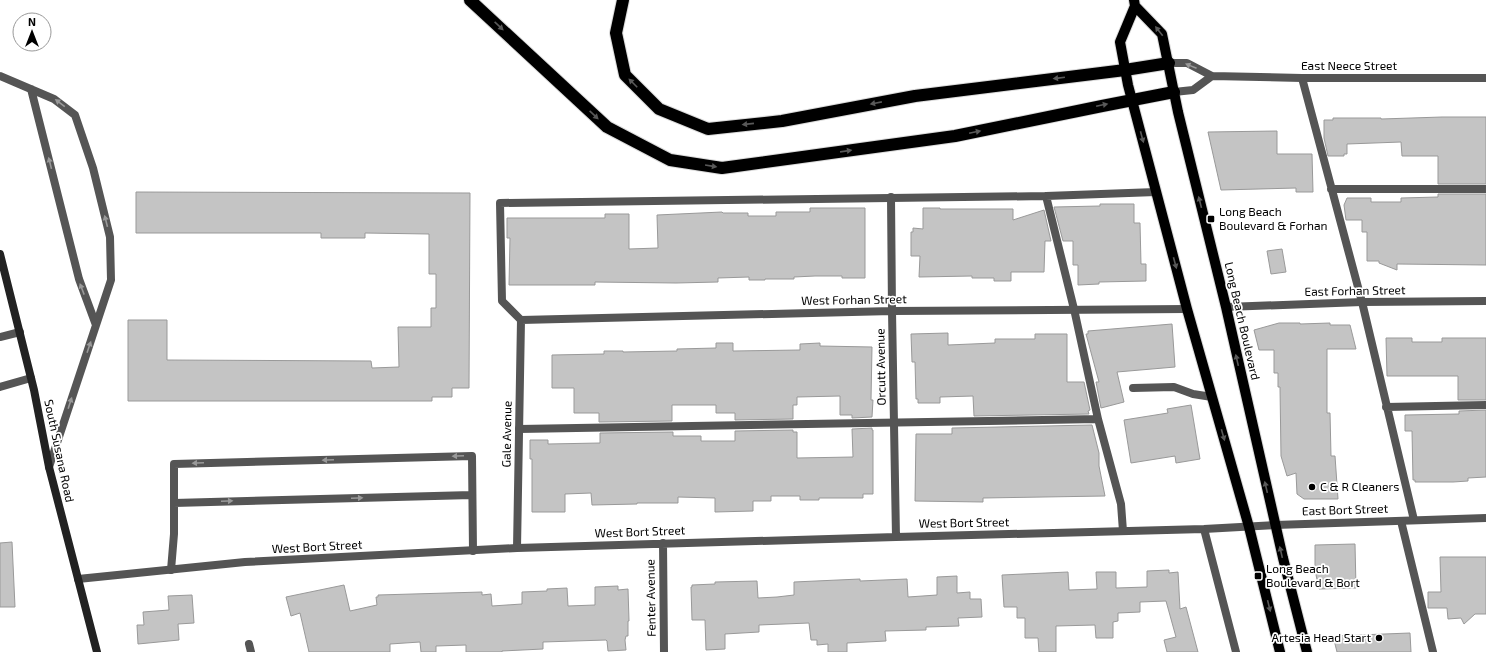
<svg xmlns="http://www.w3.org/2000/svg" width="1486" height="652" viewBox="0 0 1486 652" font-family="'Exo 2',sans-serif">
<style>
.building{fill:#c4c4c4;stroke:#999}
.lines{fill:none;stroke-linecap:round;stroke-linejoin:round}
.primary-casing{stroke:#dbdbdb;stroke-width:12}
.highway-casing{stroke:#dbdbdb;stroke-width:14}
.lane{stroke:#555;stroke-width:8}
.street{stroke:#555;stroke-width:8}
.secondary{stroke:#222;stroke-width:8}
.primary{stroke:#000;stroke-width:10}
.highway{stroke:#000;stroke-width:12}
.oneway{fill:#595959}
.oneway2{fill:#999}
.poi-dot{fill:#000;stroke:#fff;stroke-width:1.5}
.labels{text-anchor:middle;stroke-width:3.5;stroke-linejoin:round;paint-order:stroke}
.street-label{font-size:12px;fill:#000;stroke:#fff}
.poi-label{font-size:12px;fill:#000;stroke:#fff;text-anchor:start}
</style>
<rect width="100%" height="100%" fill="#fff"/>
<path class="building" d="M 1442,117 L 1486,117 L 1486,184 L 1438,184 L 1438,156 L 1402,156 L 1401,142 L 1347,144 L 1347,154 L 1344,154 L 1344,156 L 1328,156 L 1324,138 L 1324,120 L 1333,120 L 1333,118 L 1381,118 L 1381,119 Z
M 1277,131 L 1277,154 L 1312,154 L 1313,192 L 1296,192 L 1296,188 L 1221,190 L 1208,132 Z
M 136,192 L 470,193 L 469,388 L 452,388 L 452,397 L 432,397 L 432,401 L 128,401 L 128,320 L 167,320 L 167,360 L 371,361 L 372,368 L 399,367 L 398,327 L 431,327 L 431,308 L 436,308 L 436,274 L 429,274 L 429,234 L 365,233 L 365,238 L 321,238 L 321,233 L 136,233 Z
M 1438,194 L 1486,194 L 1486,265 L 1397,264 L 1397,270 L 1379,263 L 1379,261 L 1367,261 L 1367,232 L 1362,232 L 1362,220 L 1346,220 L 1344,205 L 1347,198 L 1371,198 L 1371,202 L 1401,202 L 1401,198 L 1438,197 Z
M 1100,204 L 1134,204 L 1134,223 L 1140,223 L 1141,264 L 1146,264 L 1146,281 L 1099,282 L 1099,284 L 1078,285 L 1078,265 L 1073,265 L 1073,241 L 1063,241 L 1054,207 L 1100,206 Z
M 810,208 L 865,208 L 865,278 L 842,278 L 842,276 L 815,276 L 794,277 L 794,279 L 765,279 L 765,280 L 749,280 L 749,277 L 718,278 L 718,282 L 676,283 L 595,282 L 595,285 L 509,285 L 510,238 L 507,238 L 507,218 L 605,218 L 605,214 L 629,214 L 629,249 L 658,248 L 657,215 L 722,212 L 723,213 L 748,213 L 748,216 L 776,216 L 776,212 L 810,212 Z
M 923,208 L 940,208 L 940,209 L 1013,209 L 1013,220 L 1044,210 L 1051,241 L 1045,241 L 1044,272 L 1011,272 L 1011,281 L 994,281 L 994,278 L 972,278 L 972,276 L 919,277 L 920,256 L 911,256 L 911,232 L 913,232 L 913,228 L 923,229 Z
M 1282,249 L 1286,272 L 1271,274 L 1267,251 Z
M 1279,323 L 1300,323 L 1300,324 L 1330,323 L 1330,325 L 1350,325 L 1356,349 L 1327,349 L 1327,413 L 1330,413 L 1331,456 L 1335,456 L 1338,499 L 1304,499 L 1297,494 L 1296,473 L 1287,476 L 1281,456 L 1280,387 L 1278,387 L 1278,373 L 1274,373 L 1274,350 L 1259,350 L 1254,330 Z
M 1172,324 L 1175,367 L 1117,372 L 1124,402 L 1101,408 L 1096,382 L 1099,382 L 1086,334 L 1088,334 L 1088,331 Z
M 948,333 L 948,345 L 995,343 L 995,339 L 1035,339 L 1035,334 L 1067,334 L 1067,382 L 1084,382 L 1090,410 L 1088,411 L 1089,414 L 974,416 L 973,396 L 940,397 L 940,403 L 918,403 L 918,399 L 916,399 L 915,362 L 912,362 L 911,334 Z
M 1386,338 L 1412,338 L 1412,342 L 1442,342 L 1442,338 L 1486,338 L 1486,400 L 1458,400 L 1458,376 L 1387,376 Z
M 716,343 L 733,343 L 733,351 L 800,350 L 800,344 L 820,343 L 820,346 L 872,347 L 871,400 L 873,400 L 872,417 L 852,418 L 852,415 L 840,415 L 840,396 L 797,397 L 797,405 L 793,405 L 793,419 L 735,420 L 735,413 L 716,413 L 716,405 L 672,405 L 672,421 L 599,422 L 599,413 L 574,413 L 574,388 L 552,388 L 552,355 L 604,354 L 604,351 L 623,351 L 623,352 L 677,351 L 677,349 L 716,348 Z
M 1191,405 L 1200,459 L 1176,463 L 1175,456 L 1131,463 L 1124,420 L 1168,413 L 1167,409 Z
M 1486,410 L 1486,477 L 1468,478 L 1468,481 L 1453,482 L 1415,482 L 1415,480 L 1413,480 L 1412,431 L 1405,431 L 1405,415 L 1459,414 L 1459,411 Z
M 1092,425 L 1099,453 L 1099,466 L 1105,496 L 983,498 L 983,502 L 915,501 L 916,434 L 952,434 L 952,428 Z
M 872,428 L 872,430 L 873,430 L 873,494 L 863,494 L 863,498 L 819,498 L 819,500 L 800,500 L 800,496 L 771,496 L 771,501 L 753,501 L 753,511 L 715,512 L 715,498 L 678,497 L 678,503 L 637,503 L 637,504 L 592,505 L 591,493 L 565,494 L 565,512 L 532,512 L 532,459 L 530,459 L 530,440 L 548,440 L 548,444 L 600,443 L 600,433 L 673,432 L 673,436 L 701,436 L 701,441 L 735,441 L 735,431 L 793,430 L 793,432 L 797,432 L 797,458 L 853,457 L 852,429 Z
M 12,542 L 15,607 L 0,607 L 0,543 Z
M 1355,544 L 1356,588 L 1319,589 L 1315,570 L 1315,545 Z
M 1440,557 L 1486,557 L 1486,614 L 1475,614 L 1464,624 L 1461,618 L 1448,619 L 1447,608 L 1428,608 L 1428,592 L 1441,592 Z
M 1169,570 L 1169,573 L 1178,572 L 1180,609 L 1186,607 L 1198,652 L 1167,652 L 1164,640 L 1176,637 L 1166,601 L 1140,602 L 1140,612 L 1118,613 L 1118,621 L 1113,622 L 1113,638 L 1096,638 L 1095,625 L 1056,626 L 1056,652 L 1039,652 L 1038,638 L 1025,638 L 1025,618 L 1017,618 L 1017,607 L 1004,607 L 1002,575 L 1068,572 L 1069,590 L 1097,589 L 1096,572 L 1116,572 L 1116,588 L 1147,587 L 1147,571 Z
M 957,576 L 957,593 L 970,592 L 970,599 L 981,599 L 982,617 L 958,618 L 959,626 L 926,627 L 926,630 L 885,631 L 886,641 L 847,643 L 847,652 L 828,652 L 828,644 L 817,645 L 817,640 L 811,640 L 809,623 L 759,625 L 759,632 L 725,634 L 725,649 L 706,650 L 705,620 L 692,620 L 691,587 L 692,587 L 692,585 L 715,584 L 715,582 L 757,581 L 758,598 L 777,597 L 794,595 L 794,582 L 860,579 L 860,581 L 907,579 L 908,597 L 937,595 L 937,577 Z
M 344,585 L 350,611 L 377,605 L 376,597 L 378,597 L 378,595 L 482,592 L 482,595 L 491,594 L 492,606 L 522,604 L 522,592 L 547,591 L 547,589 L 567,588 L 568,606 L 595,605 L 595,587 L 618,586 L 618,590 L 628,589 L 629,621 L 628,621 L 628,636 L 626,636 L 625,640 L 626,650 L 608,651 L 607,641 L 606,640 L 543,642 L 543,649 L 502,651 L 502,652 L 466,652 L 466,645 L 436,646 L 436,652 L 421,652 L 420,642 L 390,644 L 390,652 L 309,652 L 300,613 L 291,616 L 286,597 Z
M 192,595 L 194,623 L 178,624 L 179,640 L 138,644 L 137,625 L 144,625 L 143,612 L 169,610 L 168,596 Z
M 1410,633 L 1411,652 L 1337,652 L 1333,636 Z"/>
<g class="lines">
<defs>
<path id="primary" d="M 1134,0 L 1135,6 L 1162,34 L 1178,112 L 1226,307 L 1283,558 L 1307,652
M 1135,6 L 1120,42 L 1128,85 L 1187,309 L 1249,527 L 1280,652"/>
<path id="highway" d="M 470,0 L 607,127 L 670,160 L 722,168 L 955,136 L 1102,106 L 1174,92
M 623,0 L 616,33 L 625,75 L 659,109 L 708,129 L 782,121 L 915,96 L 1125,70 L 1169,63"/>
</defs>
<use href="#primary" class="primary-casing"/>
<use href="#highway" class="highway-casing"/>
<path class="lane" d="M 0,76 L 54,99 L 75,115 L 93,168 L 110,237 L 111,280 L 49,467
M 1302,78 L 1362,302 L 1414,520
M 31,89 L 79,279 L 96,325
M 1331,189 L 1486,189
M 1046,196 L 1074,309 L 1098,419 L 1121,504 L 1123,531
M 521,320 L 502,301 L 500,203 L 1046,196 L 1156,192
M 0,337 L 20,332
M 0,387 L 31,378
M 1133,388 L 1174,387 L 1193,394 L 1212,397
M 1386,407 L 1486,405
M 519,429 L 1098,419
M 174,503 L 472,495
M 1401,521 L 1433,652
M 171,570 L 174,534 L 174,464 L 472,456 L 473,551"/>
<path class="street" d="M 1169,63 L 1187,63 L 1212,76 L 1302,78 L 1486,78
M 1174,92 L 1193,90 L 1212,76
M 891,197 L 892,311 L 896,537
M 1226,307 L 1362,302 L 1486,301
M 1204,529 L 1236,652
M 663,543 L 664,652
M 517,548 L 521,320 L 892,311 L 1187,309
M 78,579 L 245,562 L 517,548 L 896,537 L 1204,529 L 1275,525 L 1486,518
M 249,644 L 251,652"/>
<path class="secondary" d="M 0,254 L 34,390 L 49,467 L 97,652"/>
<use href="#primary" class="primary"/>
<use href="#highway" class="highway"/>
</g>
<defs><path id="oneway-solid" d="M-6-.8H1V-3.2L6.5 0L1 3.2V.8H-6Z"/></defs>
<g class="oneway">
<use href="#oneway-solid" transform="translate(499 26) rotate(43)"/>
<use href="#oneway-solid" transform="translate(1159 31) rotate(-128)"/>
<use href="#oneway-solid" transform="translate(1059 78) rotate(173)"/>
<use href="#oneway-solid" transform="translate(633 83) rotate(-135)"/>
<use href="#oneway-solid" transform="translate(876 103) rotate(169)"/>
<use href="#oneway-solid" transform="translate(1102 105) rotate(-12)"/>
<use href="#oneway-solid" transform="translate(594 115) rotate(43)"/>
<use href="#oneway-solid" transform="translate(748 124) rotate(174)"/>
<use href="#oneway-solid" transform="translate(975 132) rotate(-12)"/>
<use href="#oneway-solid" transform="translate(1142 137) rotate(75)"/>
<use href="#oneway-solid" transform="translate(846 151) rotate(-8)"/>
<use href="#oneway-solid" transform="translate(711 166) rotate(9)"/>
<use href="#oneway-solid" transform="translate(1200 202) rotate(-104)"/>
<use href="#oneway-solid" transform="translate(1175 263) rotate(75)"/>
<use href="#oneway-solid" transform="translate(1237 360) rotate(-103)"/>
<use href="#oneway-solid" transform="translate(1223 435) rotate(74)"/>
<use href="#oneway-solid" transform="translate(1266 487) rotate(-103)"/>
<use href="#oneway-solid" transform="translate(1281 552) rotate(-103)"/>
<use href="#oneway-solid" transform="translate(1269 606) rotate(76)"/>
</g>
<g class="oneway2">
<use href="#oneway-solid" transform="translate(1191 66) rotate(-158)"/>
<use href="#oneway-solid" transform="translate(60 103) rotate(-143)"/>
<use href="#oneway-solid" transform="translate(50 163) rotate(-104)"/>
<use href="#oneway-solid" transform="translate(106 221) rotate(-104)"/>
<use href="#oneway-solid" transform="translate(82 289) rotate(-111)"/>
<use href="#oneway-solid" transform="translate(89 347) rotate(-71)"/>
<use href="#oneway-solid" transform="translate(70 403) rotate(-72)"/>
<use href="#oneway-solid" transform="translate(458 456) rotate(178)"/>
<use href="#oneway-solid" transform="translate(328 460) rotate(178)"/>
<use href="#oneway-solid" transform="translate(198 463) rotate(178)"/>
<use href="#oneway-solid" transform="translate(357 498) rotate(-2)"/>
<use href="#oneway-solid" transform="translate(227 501) rotate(-2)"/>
</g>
<g class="poi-dot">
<rect x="1207" y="215" width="8" height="8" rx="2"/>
<circle cx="1312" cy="487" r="4"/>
<rect x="1254" y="572" width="8" height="8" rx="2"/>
<circle cx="1379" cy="638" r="4"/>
</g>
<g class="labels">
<g class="street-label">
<text x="1349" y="70">East Neece Street</text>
<text transform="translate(1355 291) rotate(-1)" y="4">East Forhan Street</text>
<text transform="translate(854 300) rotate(-1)" y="4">West Forhan Street</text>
<text transform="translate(1242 321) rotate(77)" y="4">Long Beach Boulevard</text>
<text transform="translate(881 367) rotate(-91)" y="4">Orcutt Avenue</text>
<text transform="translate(507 434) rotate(-89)" y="4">Gale Avenue</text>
<text transform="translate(59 451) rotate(78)" y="4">South Susana Road</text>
<text transform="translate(1345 510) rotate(-2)" y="4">East Bort Street</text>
<text transform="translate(964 523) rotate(-1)" y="4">West Bort Street</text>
<text transform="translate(640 532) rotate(-2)" y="4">West Bort Street</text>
<text transform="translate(317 547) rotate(-3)" y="4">West Bort Street</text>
<text transform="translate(651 598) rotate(-91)" y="4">Fenter Avenue</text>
</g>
<g class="poi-label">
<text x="1219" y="216">Long Beach<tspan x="1219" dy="14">Boulevard &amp; Forhan</tspan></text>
<text x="1320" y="491">C &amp; R Cleaners</text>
<text x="1266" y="573">Long Beach<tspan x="1266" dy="14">Boulevard &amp; Bort</tspan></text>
<text x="1371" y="642" text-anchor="end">Artesia Head Start</text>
</g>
</g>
<g transform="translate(32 32)"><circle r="19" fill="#ffffff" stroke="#999999"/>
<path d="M0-3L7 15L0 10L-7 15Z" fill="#000000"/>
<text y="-6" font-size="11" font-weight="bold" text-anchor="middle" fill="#000000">N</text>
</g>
</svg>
